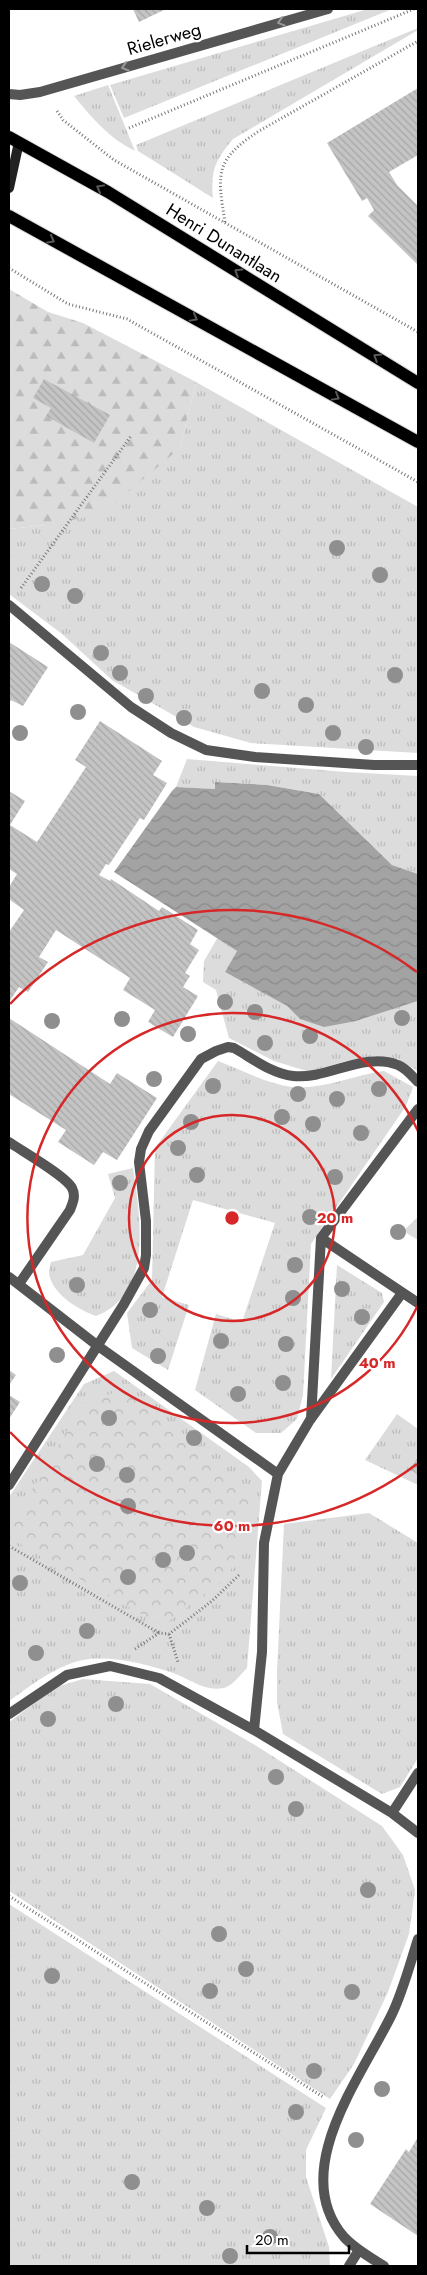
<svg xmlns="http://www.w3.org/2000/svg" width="427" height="2275" viewBox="0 0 427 2275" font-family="Jost,sans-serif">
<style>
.grass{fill:url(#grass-tufts)}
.forest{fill:url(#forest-firs)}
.park{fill:url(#park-crowns)}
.water{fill:url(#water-waves)}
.building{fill:url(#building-back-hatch)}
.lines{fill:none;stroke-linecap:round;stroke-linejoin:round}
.primary-casing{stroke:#dbdbdb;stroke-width:14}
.path{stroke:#777;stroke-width:3;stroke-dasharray:1 2.5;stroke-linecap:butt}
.street{stroke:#555;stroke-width:10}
.secondary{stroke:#222;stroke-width:10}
.primary{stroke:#000;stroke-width:12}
.tree{fill:#8f8f8f}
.oneway{stroke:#999}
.oneway2{stroke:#595959}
.ring{fill:none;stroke:#d62828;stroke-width:2.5}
.labels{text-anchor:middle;stroke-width:4.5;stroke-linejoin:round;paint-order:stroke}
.street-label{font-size:18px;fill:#000;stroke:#fff}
.centre{fill:#d62828;stroke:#fff;stroke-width:2.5}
.ring-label{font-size:15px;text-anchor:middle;font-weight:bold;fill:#d62828;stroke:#fff;stroke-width:4.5;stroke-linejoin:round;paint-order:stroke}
</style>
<defs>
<pattern id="grass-tufts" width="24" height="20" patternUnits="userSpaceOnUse" patternTransform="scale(1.25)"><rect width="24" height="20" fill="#dcdcdc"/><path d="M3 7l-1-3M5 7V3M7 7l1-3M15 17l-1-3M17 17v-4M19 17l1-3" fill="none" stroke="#bbb"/></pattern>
<pattern id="forest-firs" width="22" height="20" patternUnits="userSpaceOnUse" patternTransform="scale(1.25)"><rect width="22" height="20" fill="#dcdcdc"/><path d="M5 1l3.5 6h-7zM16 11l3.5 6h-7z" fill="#bbb"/></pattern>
<pattern id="park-crowns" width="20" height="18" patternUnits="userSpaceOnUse" patternTransform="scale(1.25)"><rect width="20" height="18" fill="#dcdcdc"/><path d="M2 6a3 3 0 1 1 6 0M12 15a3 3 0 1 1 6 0" fill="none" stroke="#bbb"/></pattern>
<pattern id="water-waves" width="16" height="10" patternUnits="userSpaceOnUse" patternTransform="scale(1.25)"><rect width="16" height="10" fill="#a3a3a3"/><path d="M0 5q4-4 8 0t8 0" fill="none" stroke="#8b8b8b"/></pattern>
<pattern id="building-back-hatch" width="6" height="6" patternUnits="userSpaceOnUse" patternTransform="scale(1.25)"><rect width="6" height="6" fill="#c4c4c4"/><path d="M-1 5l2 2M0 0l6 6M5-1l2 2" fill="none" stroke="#a7a7a7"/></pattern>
</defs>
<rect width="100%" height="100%" fill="#fff"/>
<path class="grass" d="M 368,9 L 392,9 L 124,118 L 110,85 Z
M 418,28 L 418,30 L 233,139 C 216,159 210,171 213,198 L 138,151 L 136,145 Z
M 108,85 L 135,151 C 110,139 92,118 74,96 Z
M 196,382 L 418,507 L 418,753 L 251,743 L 194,727 L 112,680 L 62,634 L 9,594 L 9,529 L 46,525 L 180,448 Z
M 187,759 L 346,772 L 418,776 L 418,874 L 392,865 L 319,794 L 267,785 L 215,782 L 215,789 L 176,787 Z
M 218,937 L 237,951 L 225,972 L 287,1006 L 300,1019 L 356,1021 L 418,1001 L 418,1071 L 398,1059 L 375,1056 L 346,1061 L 310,1072 L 274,1061 L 229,1038 L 216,990 L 203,982 L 204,961 Z
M 218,1061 C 242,1070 267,1084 292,1087 C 323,1090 354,1075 384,1071 L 413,1087 L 406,1106 L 311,1244 L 303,1395 L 297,1419 L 281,1433 L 256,1433 L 195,1390 L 216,1314 L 242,1322 L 275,1223 L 193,1200 L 162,1297 L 189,1305 L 168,1370 L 132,1348 L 127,1313 L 152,1280 L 155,1148 Z
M 133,1168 C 140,1216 154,1294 96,1316 C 79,1310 53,1295 49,1274 C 49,1270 50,1265 51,1262 L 83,1255 L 115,1198 L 108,1174 Z
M 418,1217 L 418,1240 L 403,1231 Z
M 337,1265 L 382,1293 L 384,1302 L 331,1379 Z
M 114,1371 L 249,1467 L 262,1481 L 247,1668 C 241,1674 232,1686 224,1688 C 204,1692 191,1679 173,1673 C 146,1664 112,1655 83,1660 C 55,1666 32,1685 9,1701 L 9,1497 L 84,1384 Z
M 397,1414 L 418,1429 L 418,1485 L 365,1460 Z
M 369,1513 L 418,1543 L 418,1758 L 400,1787 L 382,1794 L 283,1734 L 277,1702 L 277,1671 L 284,1524 Z
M 83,1679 L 150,1684 L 255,1745 L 382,1826 L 403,1855 L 415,1890 L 409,1934 L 388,1992 L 354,2064 L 330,2099 L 9,1891 L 9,1722 L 56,1687 Z
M 9,1904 L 326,2108 L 306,2150 L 306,2177 L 329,2247 L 330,2266 L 9,2266 Z"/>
<path class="forest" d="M 9,289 L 48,312 L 83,323 L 196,382 L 180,448 L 102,514 L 46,525 L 9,529 Z"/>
<path class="park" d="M 128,1388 L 254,1497 L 229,1576 L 162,1626 L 9,1538 L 9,1529 L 83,1403 Z"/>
<path class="water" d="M 215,782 L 267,785 L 319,794 L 392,865 L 418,874 L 418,1001 L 356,1021 L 324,1027 L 300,1019 L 287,1006 L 225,972 L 237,951 L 114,872 L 172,791 L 176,787 L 215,789 Z"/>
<path class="building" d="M 133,9 L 166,9 L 139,22 Z
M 418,88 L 418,155 L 389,172 L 397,185 L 418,206 L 418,265 L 368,216 L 374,210 L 367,198 L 362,201 L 327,143 Z
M 44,379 L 110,415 L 94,443 L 46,416 L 51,408 L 33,398 Z
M 9,642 L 48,667 L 23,706 L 11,700 L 9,703 Z
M 100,721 L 162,761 L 153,775 L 167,783 L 144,820 L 140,818 L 109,865 L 106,864 L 99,875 L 110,881 L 111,879 L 159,911 L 162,907 L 198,930 L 190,944 L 199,950 L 185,973 L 190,976 L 183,987 L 198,996 L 173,1037 L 148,1022 L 155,1010 L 123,990 L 130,978 L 56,930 L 39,957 L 48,962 L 28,992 L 19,987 L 9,1002 L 9,932 L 24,910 L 9,899 L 9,887 L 17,874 L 9,869 L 9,791 L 25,801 L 10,825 L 37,842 L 86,767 L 75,760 Z
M 9,1018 L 110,1084 L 117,1073 L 157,1098 L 117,1160 L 103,1152 L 94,1165 L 58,1142 L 66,1130 L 9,1094 Z
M 9,1370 L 16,1375 L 9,1385 Z
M 9,1395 L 20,1402 L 9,1419 Z
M 418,1457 L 418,1475 L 410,1469 Z
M 418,2137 L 418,2236 L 370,2204 L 406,2149 L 409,2152 Z"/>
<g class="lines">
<defs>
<path id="primary" d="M 9,137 L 108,192 L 418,383
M 9,216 L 418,442"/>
</defs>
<use href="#primary" class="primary-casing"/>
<path class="path" d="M 57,111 L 63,120 L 114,160 L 418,332
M 129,128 L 414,9
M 225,222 C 217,172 215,160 259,131 L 418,41
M 9,268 L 68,304 L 127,319 L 418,482
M 21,588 L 131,436
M 9,1546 L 159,1633
M 169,1634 L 178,1662
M 135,1649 L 159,1633 L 169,1634 L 212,1601 L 240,1574
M 9,1896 L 323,2097"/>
<path class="street" d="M 9,94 L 20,95 L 40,92 L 328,9
M 9,605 L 131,707 L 171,733 L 206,750 L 255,757 L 374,765 L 418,765
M 418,1109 L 321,1238 L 418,1303
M 9,1142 C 22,1151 66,1176 72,1188 C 76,1196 73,1202 70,1210 L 19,1284
M 9,1277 L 98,1346 L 278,1474
M 402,1293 L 310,1420 L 278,1474 L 264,1543 L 262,1652 L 254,1730 L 392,1813 L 418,1833
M 311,1419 L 321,1238
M 9,1485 L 124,1304 L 144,1268 L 146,1255 L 146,1221 L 139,1162 L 141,1149 L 149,1131 L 201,1059 L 216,1051 L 228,1047 L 234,1048 C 252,1058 272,1074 293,1076 C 327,1080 364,1051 398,1065 C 406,1068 412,1076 418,1082
M 9,1714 L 67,1675 L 110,1666 L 159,1678 L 254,1730
M 392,1813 L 418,1773
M 349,2266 L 359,2250
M 384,2266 C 371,2258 355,2249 344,2237 C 287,2171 362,2076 392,2014 C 403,1991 410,1964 418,1939"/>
<path class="secondary" d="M 9,188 L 19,142"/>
<use href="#primary" class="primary"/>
</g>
<g class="tree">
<circle cx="337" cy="548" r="8"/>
<circle cx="380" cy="575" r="8"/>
<circle cx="42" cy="584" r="8"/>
<circle cx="75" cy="596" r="8"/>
<circle cx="101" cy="653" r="8"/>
<circle cx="120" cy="673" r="8"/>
<circle cx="395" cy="675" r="8"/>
<circle cx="262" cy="691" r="8"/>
<circle cx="146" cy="696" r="8"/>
<circle cx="306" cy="705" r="8"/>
<circle cx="78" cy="712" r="8"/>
<circle cx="184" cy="718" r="8"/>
<circle cx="20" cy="733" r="8"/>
<circle cx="333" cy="733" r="8"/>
<circle cx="366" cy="747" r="8"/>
<circle cx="225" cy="1002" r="8"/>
<circle cx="255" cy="1012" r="8"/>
<circle cx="402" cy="1018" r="8"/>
<circle cx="122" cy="1019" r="8"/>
<circle cx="52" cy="1021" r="8"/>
<circle cx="188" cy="1034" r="8"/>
<circle cx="310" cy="1036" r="8"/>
<circle cx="265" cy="1043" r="8"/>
<circle cx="154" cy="1079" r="8"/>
<circle cx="213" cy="1086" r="8"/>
<circle cx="379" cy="1089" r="8"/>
<circle cx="298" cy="1094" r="8"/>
<circle cx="337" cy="1099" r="8"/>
<circle cx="282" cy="1117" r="8"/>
<circle cx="191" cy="1122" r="8"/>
<circle cx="313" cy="1124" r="8"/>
<circle cx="361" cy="1133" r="8"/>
<circle cx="178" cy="1148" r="8"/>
<circle cx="197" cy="1175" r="8"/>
<circle cx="335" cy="1177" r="8"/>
<circle cx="120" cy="1183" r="8"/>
<circle cx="310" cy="1217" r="8"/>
<circle cx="398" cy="1232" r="8"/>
<circle cx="295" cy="1265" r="8"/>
<circle cx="77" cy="1285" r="8"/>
<circle cx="342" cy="1289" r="8"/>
<circle cx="293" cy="1298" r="8"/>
<circle cx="150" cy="1310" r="8"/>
<circle cx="362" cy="1317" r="8"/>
<circle cx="221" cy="1341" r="8"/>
<circle cx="286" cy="1344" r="8"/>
<circle cx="57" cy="1355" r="8"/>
<circle cx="158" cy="1356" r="8"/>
<circle cx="283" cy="1383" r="8"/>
<circle cx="238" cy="1394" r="8"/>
<circle cx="109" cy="1418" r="8"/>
<circle cx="194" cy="1438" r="8"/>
<circle cx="97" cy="1464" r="8"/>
<circle cx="127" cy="1475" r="8"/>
<circle cx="128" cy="1506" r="8"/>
<circle cx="187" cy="1553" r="8"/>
<circle cx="163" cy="1560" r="8"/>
<circle cx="128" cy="1577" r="8"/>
<circle cx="20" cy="1583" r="8"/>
<circle cx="87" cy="1631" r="8"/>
<circle cx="36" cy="1653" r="8"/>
<circle cx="116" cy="1704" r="8"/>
<circle cx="48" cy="1719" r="8"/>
<circle cx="276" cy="1777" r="8"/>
<circle cx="296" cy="1809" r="8"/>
<circle cx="368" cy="1890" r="8"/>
<circle cx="219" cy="1934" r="8"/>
<circle cx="246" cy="1969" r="8"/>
<circle cx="52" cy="1976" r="8"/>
<circle cx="210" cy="1991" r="8"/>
<circle cx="352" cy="1992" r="8"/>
<circle cx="314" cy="2071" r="8"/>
<circle cx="382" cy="2089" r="8"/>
<circle cx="296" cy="2112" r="8"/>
<circle cx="356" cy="2140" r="8"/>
<circle cx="132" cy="2182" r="8"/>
<circle cx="207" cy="2208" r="8"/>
<circle cx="270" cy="2237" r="8"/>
<circle cx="230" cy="2256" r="8"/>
</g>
<defs><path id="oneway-chevron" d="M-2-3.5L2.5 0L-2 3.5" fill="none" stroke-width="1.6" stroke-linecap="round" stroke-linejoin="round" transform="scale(1.25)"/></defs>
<g class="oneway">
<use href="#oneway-chevron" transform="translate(281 22) rotate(164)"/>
<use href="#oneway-chevron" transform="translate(125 67) rotate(164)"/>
</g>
<g class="oneway2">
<use href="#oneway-chevron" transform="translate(100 188) rotate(-151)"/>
<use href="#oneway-chevron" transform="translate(51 240) rotate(29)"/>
<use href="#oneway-chevron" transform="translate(238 272) rotate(-148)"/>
<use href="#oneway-chevron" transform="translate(194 318) rotate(29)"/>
<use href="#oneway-chevron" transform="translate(377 357) rotate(-148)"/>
<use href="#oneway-chevron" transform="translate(336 397) rotate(29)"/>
</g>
<g class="ring">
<circle cx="232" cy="1218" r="103"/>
<path d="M418 1305A205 205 0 1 1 418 1131"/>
<path d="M417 1464A308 308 0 0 1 10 1432M10 1004A308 308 0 0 1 417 972"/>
</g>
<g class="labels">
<g class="street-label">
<text transform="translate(164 39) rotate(-16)" y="6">Rielerweg</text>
<text transform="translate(224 243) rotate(32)" y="6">Henri Dunantlaan</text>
</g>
</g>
<circle cx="232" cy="1218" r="8" class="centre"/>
<g class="ring-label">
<text x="335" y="1223">20 m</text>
<text x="377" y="1368">40 m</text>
<text x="232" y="1531">60 m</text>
</g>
<rect width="427" height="2275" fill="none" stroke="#000000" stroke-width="20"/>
<path d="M247 2245v8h102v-8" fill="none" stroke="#000000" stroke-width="2.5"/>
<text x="255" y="2245" font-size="15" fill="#000000" stroke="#ffffff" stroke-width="4" paint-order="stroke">20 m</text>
</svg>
